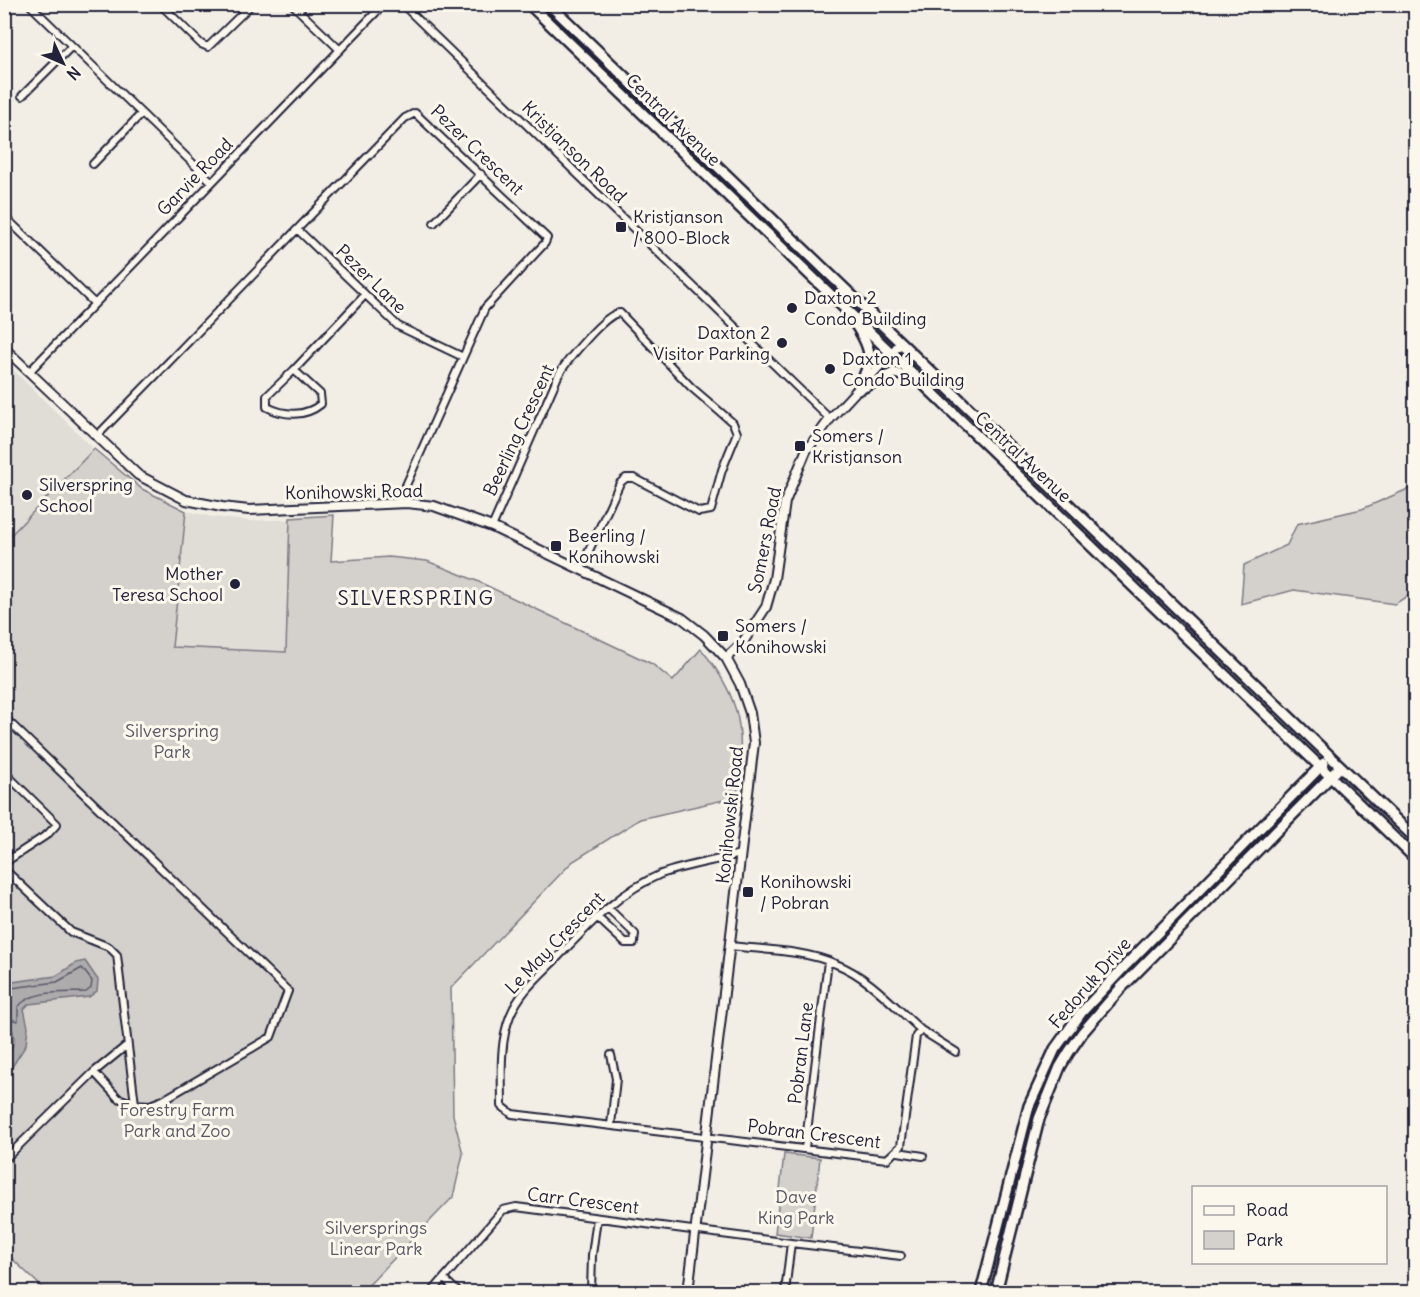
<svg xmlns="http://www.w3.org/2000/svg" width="1420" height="1297" viewBox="0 0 1420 1297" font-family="Delius,sans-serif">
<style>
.built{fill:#e0dcd6}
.green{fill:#d4d1cc;stroke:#7b7a84;stroke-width:1.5}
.water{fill:#aeabad;stroke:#76747f;stroke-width:1.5}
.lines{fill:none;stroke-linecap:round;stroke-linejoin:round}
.shore{stroke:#5a5969;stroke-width:1.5}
.minor-casing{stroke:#22223b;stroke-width:10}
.tertiary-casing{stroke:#22223b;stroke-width:12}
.secondary-casing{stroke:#22223b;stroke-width:14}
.minor{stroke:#fbf7ec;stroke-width:6}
.tertiary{stroke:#fbf7ec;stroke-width:8}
.secondary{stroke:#fbf7ec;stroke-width:9}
.poi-dot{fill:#22223b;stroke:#fbf7ec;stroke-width:2}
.labels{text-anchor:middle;stroke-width:6;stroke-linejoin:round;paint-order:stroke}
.street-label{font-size:18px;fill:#22223b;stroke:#fbf7ec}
.poi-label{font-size:18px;fill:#22223b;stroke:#fbf7ec;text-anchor:start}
.park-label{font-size:18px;fill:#575766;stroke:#fbf7ec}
.neighbourhood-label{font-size:20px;letter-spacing:1.5px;fill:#22223b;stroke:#fbf7ec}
</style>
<rect width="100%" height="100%" fill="#f2eee5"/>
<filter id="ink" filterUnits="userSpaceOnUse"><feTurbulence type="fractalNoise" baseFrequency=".0167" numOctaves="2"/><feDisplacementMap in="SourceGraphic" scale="12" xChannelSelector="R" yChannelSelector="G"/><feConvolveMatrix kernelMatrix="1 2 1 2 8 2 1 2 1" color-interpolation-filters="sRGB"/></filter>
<g filter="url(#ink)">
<path class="built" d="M 4,361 L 94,449 L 5,542 L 4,542 Z
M 186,511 L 212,517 L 249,521 L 296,519 L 286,652 L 172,647 Z"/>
<path class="green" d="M 94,449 L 142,489 L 186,511 L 172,647 L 286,652 L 290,518 L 334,515 L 331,561 L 389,557 L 427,561 L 477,581 L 652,664 L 673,681 L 701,649 C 744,701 744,732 737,797 L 640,819 L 572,862 L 451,988 L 453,1115 L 463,1154 L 453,1197 L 362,1292 L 47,1292 L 5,1252 L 4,542 Z
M 1415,486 L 1415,591 L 1395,604 L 1294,590 L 1241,604 L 1244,565 L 1287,545 L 1297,524 L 1362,509 Z
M 784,1154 L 820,1158 L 811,1238 L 775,1233 Z"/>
<path class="water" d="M 85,961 L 98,980 L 97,991 L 89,997 L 29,1004 L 24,1009 L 28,1027 L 26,1045 L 5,1078 L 5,1055 C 15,1048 16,1036 11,1026 L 5,1024 L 5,983 L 56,976 L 76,963 Z"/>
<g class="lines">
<path class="shore" d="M 4,989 L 57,982 L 82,968 L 92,981 L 91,988 L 86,992 C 65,993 32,989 18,1007 L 18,1021 L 4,1018"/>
<defs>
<path id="minor" d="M 29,4 L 212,182
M 160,4 L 201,44 L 208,47 L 252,4
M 292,4 L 340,50
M 402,4 L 830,419
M 22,96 L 72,46
M 93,164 L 141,114
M 4,216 L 94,303
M 434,223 L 481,174
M 298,230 L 398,326 L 463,357
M 294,370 L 320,394 L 321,404 C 305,417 285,416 267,407 L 267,396 Z
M 294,370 L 365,295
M 29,372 L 384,4
M 96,437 L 405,118 L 415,113 L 547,238 L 545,243 L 485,308 L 398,503
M 492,527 L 558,376 C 565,363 607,311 620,313 L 691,387 L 733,423 L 737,433 L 722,470 L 711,510 L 699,512 L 634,478 L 626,478 L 620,483 L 581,568
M 4,717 L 288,991 L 271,1037 L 163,1100 L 150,1105 L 135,1104
M 4,772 L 57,824 L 48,834 L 4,863
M 4,869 L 71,932 L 109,947 L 117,955 L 135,1104 L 118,1098 L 94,1072 L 126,1046
M 597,917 L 625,943 L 634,943 L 635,934 L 608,908
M 730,946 C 765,950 804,950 836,964 C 868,976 896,1008 921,1030 L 916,1036 L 901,1146 L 887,1159 L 512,1114 L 502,1106 C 502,1076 499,1044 510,1016 C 519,993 538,977 555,960 C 587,927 618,892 661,874 C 686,865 714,861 740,854
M 921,1030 L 956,1052
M 611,1125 L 616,1079 L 611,1055
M 805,1148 L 828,961
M 898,1152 L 923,1156
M 4,1160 L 94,1072
M 791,1243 L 901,1256
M 445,1280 L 458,1292
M 432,1292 L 503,1210 L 516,1207 L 791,1243 L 785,1292
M 591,1292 L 592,1255 L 597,1218"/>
<path id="tertiary" d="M 4,348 L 138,475 L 186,500 L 222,507 L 249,510 L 407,503 L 434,506 L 492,527 L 682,618 L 704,635 L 726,658 L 740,684 L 750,713 L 754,743 L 688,1292
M 726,658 L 743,642 L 766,607 L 774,579 L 785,502 L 806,451 L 830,419 L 900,344"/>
<path id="secondary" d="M 529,4 L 1416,859
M 549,4 L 1416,839
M 856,325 C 874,353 872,359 858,390
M 858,390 L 894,373 L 914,378
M 981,1292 L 1029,1106 L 1055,1049 L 1081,1013 L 1126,965 L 1324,763
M 996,1292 L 1039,1119 L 1060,1067 L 1069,1052 L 1082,1033 L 1120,989 L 1340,767"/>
</defs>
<use href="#minor" class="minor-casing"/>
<use href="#tertiary" class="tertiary-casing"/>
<use href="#secondary" class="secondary-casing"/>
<use href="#minor" class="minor"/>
<use href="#tertiary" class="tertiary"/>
<use href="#secondary" class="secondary"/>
</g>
</g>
<g class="poi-dot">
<rect x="615" y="221" width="12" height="12" rx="3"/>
<circle cx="792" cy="308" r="6"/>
<circle cx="782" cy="343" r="6"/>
<circle cx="830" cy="369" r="6"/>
<rect x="794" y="440" width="12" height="12" rx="3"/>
<circle cx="27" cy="495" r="6"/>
<rect x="550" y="540" width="12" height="12" rx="3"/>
<circle cx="235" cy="584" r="6"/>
<rect x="717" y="630" width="12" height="12" rx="3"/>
<rect x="742" y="886" width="12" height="12" rx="3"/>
</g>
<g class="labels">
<g class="street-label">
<text transform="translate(673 120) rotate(44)" y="6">Central Avenue</text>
<text transform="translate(477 150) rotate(44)" y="6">Pezer Crescent</text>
<text transform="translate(574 152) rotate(44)" y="6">Kristjanson Road</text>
<text transform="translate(195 177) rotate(-46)" y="6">Garvie Road</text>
<text transform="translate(371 279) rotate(44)" y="6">Pezer Lane</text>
<text transform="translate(519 430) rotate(-65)" y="6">Beerling Crescent</text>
<text transform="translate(1023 457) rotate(43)" y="6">Central Avenue</text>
<text transform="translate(354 492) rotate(-1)" y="6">Konihowski Road</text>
<text transform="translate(765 540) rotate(-79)" y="6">Somers Road</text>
<text transform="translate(730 815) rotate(-84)" y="6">Konihowski Road</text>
<text transform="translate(555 943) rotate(-46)" y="6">Le May Crescent</text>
<text transform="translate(1090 983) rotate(-49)" y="6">Fedoruk Drive</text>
<text transform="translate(801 1053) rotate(-83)" y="6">Pobran Lane</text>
<text transform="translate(814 1134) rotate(7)" y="6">Pobran Crescent</text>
<text transform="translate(583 1201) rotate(7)" y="6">Carr Crescent</text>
</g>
<g class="poi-label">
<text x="633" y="223">Kristjanson<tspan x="633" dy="21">/ 800-Block</tspan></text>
<text x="804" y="304">Daxton 2<tspan x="804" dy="21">Condo Building</tspan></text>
<text x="770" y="339" text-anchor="end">Daxton 2<tspan x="770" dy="21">Visitor Parking</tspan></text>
<text x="842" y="365">Daxton 1<tspan x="842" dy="21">Condo Building</tspan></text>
<text x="812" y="442">Somers /<tspan x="812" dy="21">Kristjanson</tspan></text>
<text x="39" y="491">Silverspring<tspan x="39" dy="21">School</tspan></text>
<text x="568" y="542">Beerling /<tspan x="568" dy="21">Konihowski</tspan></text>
<text x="223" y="580" text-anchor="end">Mother<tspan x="223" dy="21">Teresa School</tspan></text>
<text x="735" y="632">Somers /<tspan x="735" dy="21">Konihowski</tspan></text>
<text x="760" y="888">Konihowski<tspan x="760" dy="21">/ Pobran</tspan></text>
</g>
<g class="park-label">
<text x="172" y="737">Silverspring<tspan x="172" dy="21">Park</tspan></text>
<text x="177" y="1116">Forestry Farm<tspan x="177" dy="21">Park and Zoo</tspan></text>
<text x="796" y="1203">Dave<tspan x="796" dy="21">King Park</tspan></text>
<text x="376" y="1234">Silversprings<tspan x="376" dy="21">Linear Park</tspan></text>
</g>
<g class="neighbourhood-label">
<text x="416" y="605">SILVERSPRING</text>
</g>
</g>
<rect width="1420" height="1297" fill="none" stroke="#fbf7ec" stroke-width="24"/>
<rect x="12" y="12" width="1396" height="1273" fill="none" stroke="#22223b" stroke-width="2" filter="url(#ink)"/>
<rect x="1192" y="1186" width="195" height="78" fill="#fbf7ec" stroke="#a4a2a5" stroke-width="1.5"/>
<rect x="1204" y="1206" width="30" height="9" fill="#fbf7ec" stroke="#a4a2a5" stroke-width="1.5"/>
<text x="1246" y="1216" font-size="18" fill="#22223b">Road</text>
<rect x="1204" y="1231" width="30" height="18" fill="#d4d1cc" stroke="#a4a2a5" stroke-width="1.5"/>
<text x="1246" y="1246" font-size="18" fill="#22223b">Park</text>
<g transform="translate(63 63) rotate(134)" stroke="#fbf7ec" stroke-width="4.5" paint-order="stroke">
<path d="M0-4.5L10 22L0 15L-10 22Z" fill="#22223b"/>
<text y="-9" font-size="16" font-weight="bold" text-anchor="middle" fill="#22223b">N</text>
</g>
</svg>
